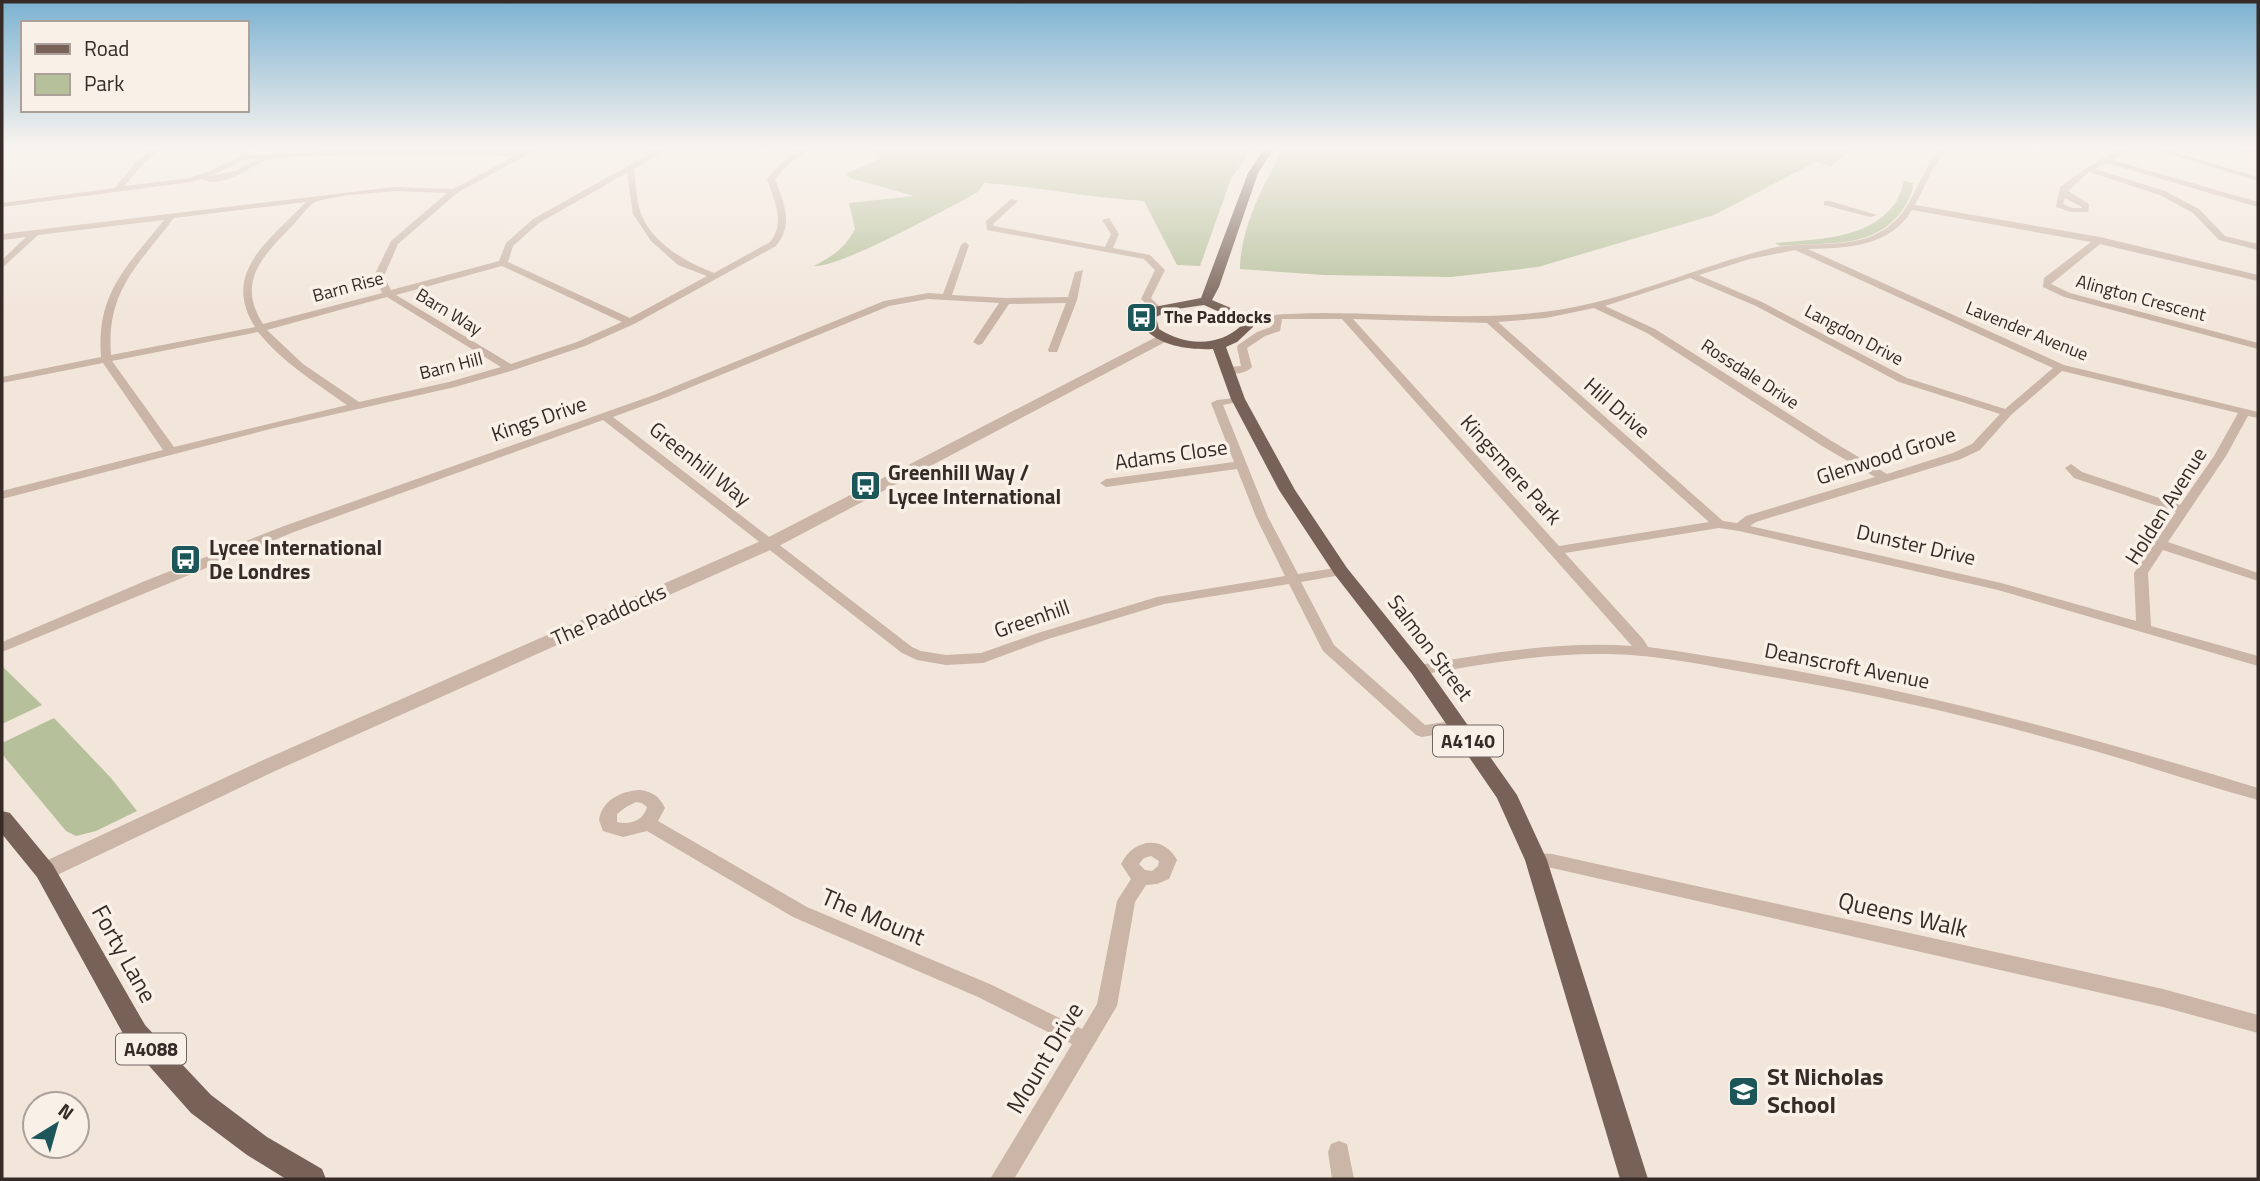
<svg xmlns="http://www.w3.org/2000/svg" width="2260" height="1181" viewBox="0 0 2260 1181" font-family="'Titillium Web',sans-serif">
<style>
.green{fill:#b6c19b}
.lines{fill:none;stroke-linecap:round;stroke-linejoin:round}
.minor{fill:#cab5a7;fill-rule:evenodd}
.tertiary{fill:#cab5a7;fill-rule:evenodd}
.primary{fill:#786258;fill-rule:evenodd}
.labels{text-anchor:middle;stroke-width:7;stroke-linejoin:round;paint-order:stroke}
.far-street-label{font-size:18px;fill:#362b27;stroke:#f9f0e7}
.far-poi-label{font-size:18px;font-weight:bold;fill:#362b27;stroke:#f9f0e7;text-anchor:start}
.shield{fill:#f9f0e7;stroke:#706661;stroke-width:2}
.shield-label{font-size:19px;font-weight:bold;fill:#362b27}
.street-label{font-size:21px;fill:#362b27;stroke:#f9f0e7}
.poi-label{font-size:21px;font-weight:bold;fill:#362b27;stroke:#f9f0e7;text-anchor:start}
.near-street-label{font-size:24px;fill:#362b27;stroke:#f9f0e7}
.near-poi-label{font-size:24px;font-weight:bold;fill:#362b27;stroke:#f9f0e7;text-anchor:start}
</style>
<rect width="100%" height="100%" fill="#f2e6db"/>
<path class="green" d="M 866,148 L 1252,148 L 1231,179 L 1200,266 L 1177,265 L 1144,201 C 1090,198 1038,187 984,183 L 978,192 C 950,207 840,268 814,266 C 833,256 845,248 855,229 L 849,203 L 914,196 L 850,178 L 846,174 L 881,158 Z
M 1285,148 L 1852,148 L 1831,166 L 1816,162 L 1714,215 L 1538,267 L 1451,277 L 1324,275 L 1240,269 C 1240,230 1264,180 1285,148 Z
M 1904,181 L 1913,183 C 1913,193 1907,204 1901,212 C 1871,251 1824,241 1781,246 L 1775,243 C 1815,239 1866,240 1893,206 C 1899,199 1901,190 1904,181 Z
M 2,666 L 42,705 L 2,724 Z
M 54,718 L 111,778 L 137,811 L 96,831 L 76,836 L 66,831 L 2,754 L 2,743 Z"/>
<g class="lines">
<path class="minor" d="M 155,148 L 163,148 L 144,163 L 124,186 L 190,178 L 210,171 L 246,153 L 250,155 L 364,150 L 523,152 L 532,148 L 540,148 L 457,193 L 398,244 L 384,276 L 391,290 L 499,261 L 506,243 L 533,219 L 660,148 L 669,148 L 634,169 C 636,183 636,200 641,214 C 653,244 686,262 714,273 L 770,242 C 786,222 774,200 767,179 C 778,166 793,147 811,148 L 789,164 L 775,179 C 784,203 794,224 776,246 L 634,324 L 585,346 L 514,370 L 455,387 L 274,428 L 2,499 L 2,491 L 163,450 L 103,363 L 2,383 L 2,377 L 101,357 C 96,293 127,266 164,220 L 38,235 L 2,268 L 2,260 L 26,237 L 2,240 L 2,234 L 394,187 L 453,189 L 515,156 C 452,155 389,153 326,156 C 308,157 289,156 272,159 C 254,161 225,191 202,179 L 191,182 L 2,207 L 2,203 L 115,188 L 138,159 ZM 258,159 L 235,171 L 211,176 L 242,160 ZM 627,173 L 633,214 L 651,241 L 678,265 L 707,276 L 630,318 L 508,262 L 513,246 L 539,223 ZM 394,191 L 447,193 L 391,241 L 374,276 L 382,293 L 263,324 C 235,280 265,254 295,223 C 301,216 310,203 318,201 C 340,194 371,194 394,191 ZM 306,202 C 271,240 220,271 255,327 L 111,355 C 106,291 138,265 174,218 ZM 502,266 L 622,322 L 577,342 L 511,364 L 396,295 ZM 387,297 L 501,367 L 449,382 L 359,402 L 303,364 L 267,330 ZM 258,332 C 282,362 316,383 347,405 L 174,447 L 112,361 Z
M 1940,148 L 1948,148 L 1933,169 L 1915,205 L 2100,237 L 2258,275 L 2258,281 L 2100,244 L 2051,284 L 2070,293 L 2258,343 L 2258,349 L 2064,297 L 2043,287 L 2044,278 L 2091,242 L 1912,210 C 1890,247 1847,248 1808,249 L 2064,365 L 2258,412 L 2258,418 L 2248,416 L 2226,456 L 2168,542 L 2258,573 L 2258,581 L 2163,550 L 2148,573 L 2151,626 L 2258,656 L 2258,666 L 1998,590 L 1739,531 L 1719,528 L 1565,553 L 1643,639 L 1648,647 C 1686,652 1725,659 1763,665 C 1932,694 2095,738 2258,788 L 2258,800 C 2195,783 2133,761 2070,744 C 1970,716 1868,693 1766,676 C 1714,667 1661,655 1608,654 C 1544,653 1482,664 1419,675 L 1414,674 L 1411,670 L 1414,666 L 1419,665 C 1490,653 1560,641 1632,646 L 1342,319 L 1282,319 L 1280,331 L 1265,336 L 1247,348 L 1252,367 C 1246,374 1231,376 1224,370 L 1229,367 L 1241,366 L 1237,347 L 1238,345 L 1257,332 L 1271,327 L 1272,320 L 1244,322 L 1244,318 L 1248,317 C 1273,315 1296,313 1322,313 C 1396,313 1469,321 1543,312 C 1622,303 1695,267 1772,248 C 1809,240 1852,251 1885,229 C 1913,212 1919,172 1940,148 ZM 1795,250 L 2053,368 L 2005,409 L 1907,378 L 1762,302 L 1699,275 L 1750,259 ZM 1690,278 L 1756,306 L 1899,382 L 2000,414 L 1972,444 L 1953,453 L 1887,474 L 1830,440 L 1655,329 L 1605,306 ZM 1594,308 L 1647,333 L 1822,446 L 1875,477 L 1746,516 L 1737,523 L 1723,521 L 1498,322 L 1546,318 ZM 1353,319 L 1487,323 L 1709,522 L 1559,546 ZM 2062,371 L 2238,413 L 2214,456 L 2180,505 L 2082,472 L 2071,464 L 2065,468 L 2074,478 L 2176,512 L 2134,573 L 2136,621 L 2001,583 L 1750,526 L 1756,522 L 1961,459 L 1980,450 L 2011,415 Z
M 2122,148 L 2131,148 L 2112,160 L 2258,202 L 2258,207 L 2106,163 L 2095,169 L 2165,191 L 2199,209 L 2225,236 L 2258,244 L 2258,250 L 2219,240 L 2193,213 L 2160,195 L 2089,172 L 2068,191 L 2089,204 L 2088,212 L 2071,212 L 2056,207 L 2060,187 L 2083,170 ZM 2065,198 L 2082,207 L 2081,208 L 2072,208 L 2063,204 Z
M 2149,148 L 2160,148 L 2258,177 L 2258,181 Z
M 2234,148 L 2258,151 L 2258,155 L 2235,150 Z
M 1011,199 L 1018,201 L 993,224 L 994,226 L 1105,247 L 1111,234 L 1102,220 L 1109,218 L 1119,234 L 1113,248 L 1150,255 L 1165,270 L 1151,298 L 1161,308 L 1161,312 L 1155,312 L 1141,299 L 1155,270 L 1144,259 L 987,230 L 986,221 Z
M 1824,201 L 1830,201 L 1877,215 L 1870,217 L 1824,205 Z
M 965,242 L 969,245 L 952,295 L 1006,298 L 1068,297 L 1075,272 L 1083,270 L 1077,300 L 1057,352 L 1049,352 L 1048,350 L 1066,303 L 1009,304 L 982,344 L 978,345 L 973,342 L 999,303 L 928,299 L 889,306 L 662,399 L 613,417 L 912,647 L 921,651 L 946,655 L 981,653 L 1038,633 L 1157,597 L 1285,576 L 1256,517 L 1237,469 L 1106,487 L 1100,483 L 1106,479 L 1234,462 L 1211,403 L 1217,400 L 1242,397 L 1242,401 L 1223,405 L 1268,517 L 1298,574 L 1341,567 L 1348,571 L 1341,575 L 1301,582 L 1334,645 L 1425,725 L 1458,720 L 1464,722 L 1466,726 L 1464,730 L 1422,737 L 1416,735 L 1323,651 L 1289,584 L 1164,604 L 1048,639 L 983,663 L 946,665 L 917,660 L 902,653 L 603,420 L 294,532 L 2,652 L 2,642 L 145,581 L 284,526 L 654,395 L 884,301 L 928,293 L 943,294 L 961,245 Z
M 640,790 C 653,792 659,796 665,808 L 658,821 L 807,907 L 992,985 L 1082,1029 L 1097,1004 L 1117,901 L 1131,879 L 1121,864 C 1133,839 1163,834 1177,860 L 1169,879 L 1157,884 L 1146,885 L 1135,902 L 1117,1006 L 1014,1179 L 990,1179 L 1072,1044 L 978,997 L 793,917 L 647,831 L 623,837 L 603,831 L 599,820 C 602,800 621,791 640,790 ZM 636,802 L 642,803 L 647,807 C 643,821 630,825 617,822 L 617,814 L 626,807 ZM 1151,856 L 1159,861 L 1158,866 L 1152,871 L 1145,870 L 1139,864 L 1144,858 Z
M 1536,853 L 1552,854 L 2163,989 L 2258,1015 L 2258,1033 L 2163,1007 L 1552,868 L 1530,865 L 1527,860 L 1530,855 Z
M 1339,1141 L 1347,1144 L 1354,1179 L 1332,1179 L 1328,1152 L 1331,1144 Z"/>
<path class="tertiary" d="M 2,148 L 8,148 L 2,151 Z
M 1162,334 L 1167,335 L 1167,341 L 777,547 L 275,771 L 53,877 L 45,880 L 37,877 L 34,871 L 37,865 L 261,761 L 765,539 Z"/>
<path class="primary" d="M 1265,148 L 1274,148 L 1258,173 L 1219,287 L 1212,300 L 1252,317 L 1253,327 L 1237,342 L 1226,347 L 1245,399 L 1295,490 L 1347,568 L 1426,666 L 1517,795 L 1547,860 L 1648,1179 L 1620,1179 L 1525,860 L 1497,798 L 1412,674 L 1335,575 L 1279,490 L 1231,399 L 1213,349 C 1192,350 1163,347 1147,331 L 1144,316 L 1154,307 L 1201,298 L 1248,173 ZM 1204,305 L 1242,322 L 1241,326 C 1218,347 1186,346 1159,329 L 1156,317 L 1170,310 Z
M 2,811 L 10,813 L 53,865 L 145,1025 L 211,1095 L 267,1137 L 322,1169 L 326,1179 L 286,1179 L 247,1155 L 191,1113 L 127,1041 L 37,877 L 2,834 Z"/>
</g>
<linearGradient id="sky" x2="0" y2="1"><stop stop-color="#7cb2d1"/><stop offset="0.47" stop-color="#f9f4ef"/><stop offset="1" stop-color="#f9f4ef" stop-opacity="0"/></linearGradient>
<rect width="2260" height="313" fill="url(#sky)"/>
<defs>
<symbol id="bus-square" viewBox="-11 -11 22 22"><rect x="-9" y="-9" width="18" height="18" rx="4" fill="#1d5658" stroke="#f9f0e7"/><path d="M-5-6H5V4H4V6H2V4H-2V6H-4V4H-5ZM-3.5-4V0h7V-4ZM-3.5 1.2v1.5H-2V1.2ZM2 1.2v1.5H3.5V1.2Z" fill="#fff"/></symbol>
<symbol id="school-square" viewBox="-11 -11 22 22"><rect x="-9" y="-9" width="18" height="18" rx="4" fill="#1d5658" stroke="#f9f0e7"/><path d="M0-5L7-2L0 1L-7-2ZM-4 1L0 2.5L4 1V4Q0 6-4 4Z" fill="#fff"/></symbol>
</defs>
<g fill-rule="evenodd">
<use href="#bus-square" x="1124" y="300" width="35" height="35"/>
<use href="#bus-square" x="848" y="468" width="35" height="35"/>
<use href="#bus-square" x="168" y="542" width="35" height="35"/>
<use href="#school-square" x="1726" y="1074" width="35" height="35"/>
</g>
<g class="labels">
<g class="far-street-label">
<text transform="translate(348 287) rotate(-15)" y="6">Barn Rise</text>
<text transform="translate(2141 298) rotate(15)" y="6">Alington Crescent</text>
<text transform="translate(449 312) rotate(31)" y="6">Barn Way</text>
<text transform="translate(2027 331) rotate(22)" y="6">Lavender Avenue</text>
<text transform="translate(1854 335) rotate(28)" y="6">Langdon Drive</text>
<text transform="translate(451 366) rotate(-14)" y="6">Barn Hill</text>
<text transform="translate(1750 374) rotate(33)" y="6">Rossdale Drive</text>
</g>
<g class="far-poi-label">
<text x="1164" y="323">The Paddocks</text>
</g>
<g class="shield">
<rect x="1433" y="725.5" width="70" height="31" rx="5"/>
<rect x="116" y="1033.5" width="70" height="31" rx="5"/>
</g>
<g class="shield-label">
<text x="1468" y="748">A4140</text>
<text x="151" y="1056">A4088</text>
</g>
<g class="street-label">
<text transform="translate(1617 408) rotate(41)" y="7">Hill Drive</text>
<text transform="translate(539 419) rotate(-19)" y="7">Kings Drive</text>
<text transform="translate(1171 455) rotate(-8)" y="7">Adams Close</text>
<text transform="translate(1886 456) rotate(-18)" y="7">Glenwood Grove</text>
<text transform="translate(700 464) rotate(38)" y="7">Greenhill Way</text>
<text transform="translate(1511 470) rotate(48)" y="7">Kingsmere Park</text>
<text transform="translate(2166 506) rotate(-58)" y="7">Holden Avenue</text>
<text transform="translate(1916 545) rotate(13)" y="7">Dunster Drive</text>
<text transform="translate(609 615) rotate(-24)" y="7">The Paddocks</text>
<text transform="translate(1032 619) rotate(-19)" y="7">Greenhill</text>
<text transform="translate(1430 648) rotate(53)" y="7">Salmon Street</text>
<text transform="translate(1847 666) rotate(11)" y="7">Deanscroft Avenue</text>
</g>
<g class="poi-label">
<text x="888" y="480">Greenhill Way /<tspan x="888" dy="24">Lycee International</tspan></text>
<text x="209" y="555">Lycee International<tspan x="209" dy="24">De Londres</tspan></text>
</g>
<g class="near-street-label">
<text transform="translate(1903 915) rotate(13)" y="8">Queens Walk</text>
<text transform="translate(873 917) rotate(23)" y="8">The Mount</text>
<text transform="translate(124 954) rotate(61)" y="8">Forty Lane</text>
<text transform="translate(1045 1058) rotate(-59)" y="8">Mount Drive</text>
</g>
<g class="near-poi-label">
<text x="1767" y="1085">St Nicholas<tspan x="1767" dy="28">School</tspan></text>
</g>
</g>
<rect width="2260" height="1181" fill="none" stroke="#362b27" stroke-width="7"/>
<rect x="21" y="21" width="228" height="91" fill="#f9f0e7" stroke="#aba19a" stroke-width="2"/>
<rect x="35" y="44" width="35" height="10" fill="#786258" stroke="#aba19a" stroke-width="2"/>
<text x="84" y="56" font-size="21" fill="#362b27">Road</text>
<rect x="35" y="74" width="35" height="21" fill="#b6c19b" stroke="#aba19a" stroke-width="2"/>
<text x="84" y="91" font-size="21" fill="#362b27">Park</text>
<g transform="translate(56 1125) rotate(37)"><circle r="33" fill="#f9f0e7" stroke="#aba19a" stroke-width="2"/>
<path d="M0-5L12 26L0 18L-12 26Z" fill="#1d5658"/>
<text y="-10" font-size="19" font-weight="bold" text-anchor="middle" fill="#362b27">N</text>
</g>
</svg>
